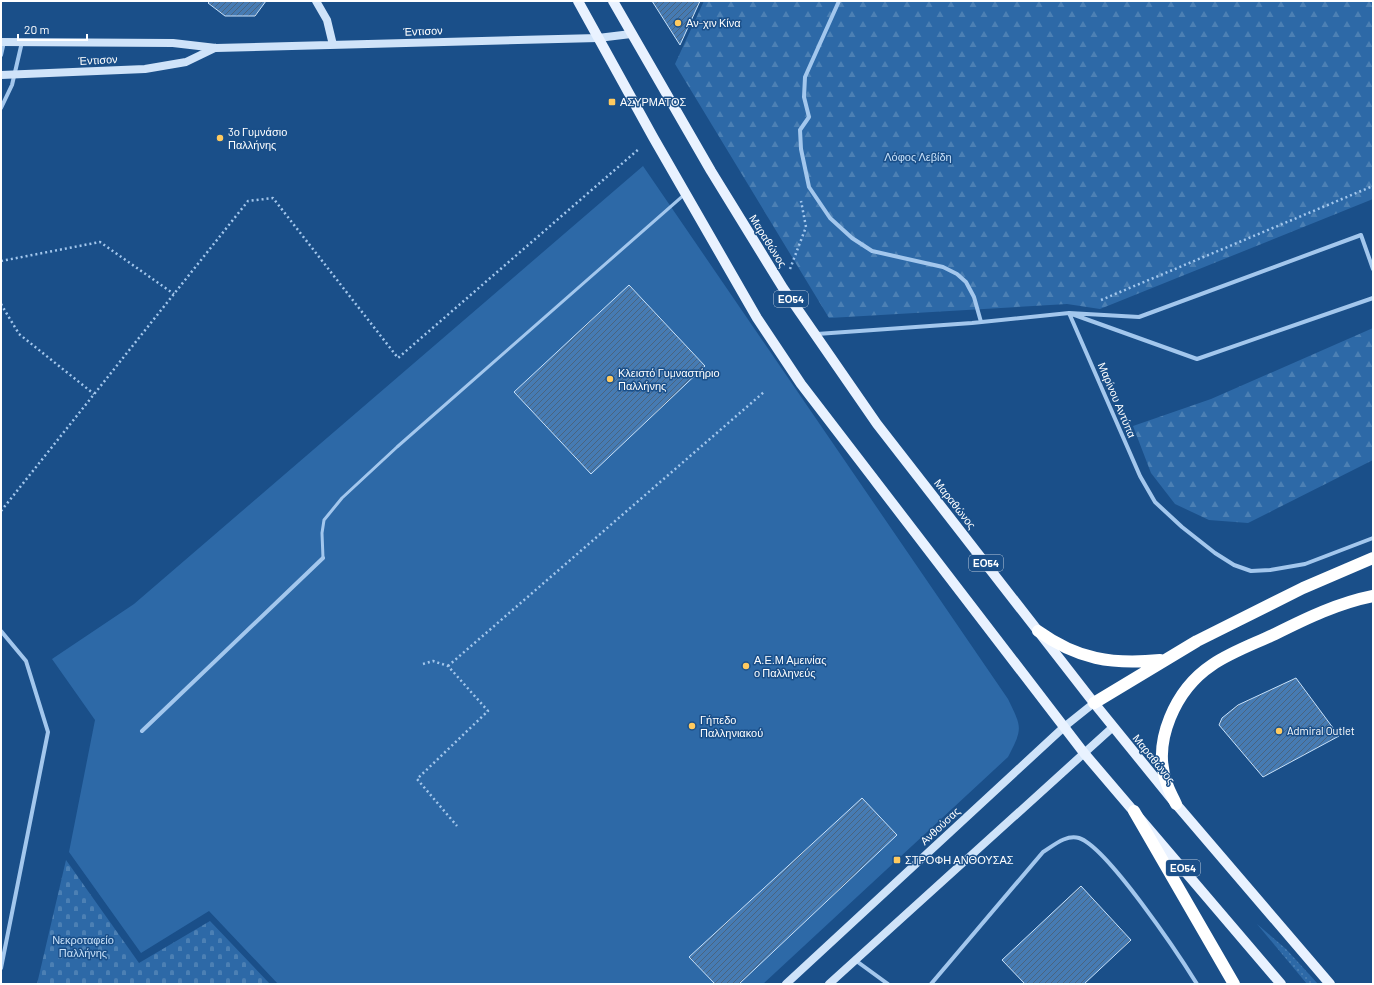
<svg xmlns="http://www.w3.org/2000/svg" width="1374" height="985" viewBox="0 0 1374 985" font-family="Barlow,sans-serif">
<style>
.grass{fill:url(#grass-dots)}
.forest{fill:url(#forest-firs)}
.cemetery{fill:url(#cemetery-stones)}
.garden{fill:#2d69a7}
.building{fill:url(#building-hatch);stroke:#c8e1f9}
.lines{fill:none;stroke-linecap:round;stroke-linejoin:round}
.path{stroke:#a3c7ed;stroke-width:2.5;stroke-dasharray:2 3;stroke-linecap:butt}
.lane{stroke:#a3c7ed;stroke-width:3}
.street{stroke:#a3c7ed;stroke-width:4}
.secondary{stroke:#cfe3f9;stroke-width:8}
.primary{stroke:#e9f2ff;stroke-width:10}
.highway{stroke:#fff;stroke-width:12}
.poi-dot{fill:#ffca5f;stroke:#1a4f89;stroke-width:1.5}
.labels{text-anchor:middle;stroke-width:3;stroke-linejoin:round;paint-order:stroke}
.shield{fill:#1a4f89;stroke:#bacadc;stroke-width:1}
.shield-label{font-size:10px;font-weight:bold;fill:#fff}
.poi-label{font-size:11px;fill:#fff;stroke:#1a4f89;text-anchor:start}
.street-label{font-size:11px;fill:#fff;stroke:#1a4f89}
.park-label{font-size:11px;fill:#c8e1f9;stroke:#1a4f89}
</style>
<defs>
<pattern id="grass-dots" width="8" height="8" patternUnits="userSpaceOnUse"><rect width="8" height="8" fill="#2d69a7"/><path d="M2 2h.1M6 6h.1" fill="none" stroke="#4c80b4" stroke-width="1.8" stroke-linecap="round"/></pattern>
<pattern id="forest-firs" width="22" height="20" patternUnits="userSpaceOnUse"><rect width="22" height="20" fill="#2d69a7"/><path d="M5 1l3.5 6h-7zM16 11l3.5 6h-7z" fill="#4c80b4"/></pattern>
<pattern id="cemetery-stones" width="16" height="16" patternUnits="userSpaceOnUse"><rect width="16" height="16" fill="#2d69a7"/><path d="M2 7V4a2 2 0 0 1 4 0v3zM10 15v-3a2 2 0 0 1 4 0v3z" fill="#4c80b4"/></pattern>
<pattern id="building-hatch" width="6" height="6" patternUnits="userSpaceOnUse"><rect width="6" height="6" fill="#467bb3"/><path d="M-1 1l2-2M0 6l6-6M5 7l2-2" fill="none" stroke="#496480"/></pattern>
</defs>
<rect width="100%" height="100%" fill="#1a4f89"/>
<path class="grass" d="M 1257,924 L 1286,949 L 1318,984 L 1307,984 Z"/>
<path class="forest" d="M 704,1 L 1373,1 L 1373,199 L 1100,309 L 1067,304 L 829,318 L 675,64 Z
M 1373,328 L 1373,460 L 1248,523 L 1209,520 L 1175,504 L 1151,473 L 1133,426 L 1211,399 Z"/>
<path class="cemetery" d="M 66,860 L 139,963 L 210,921 L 270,984 L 37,984 Z"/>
<path class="garden" d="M 643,166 L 1008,699 C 1022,728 1023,728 1008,757 L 763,984 L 278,984 L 209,911 L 141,953 L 69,852 L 95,720 L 52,659 L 134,604 Z"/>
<path class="building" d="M 210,1 L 266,1 L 255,16 L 225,16 L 208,3 Z
M 652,1 L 700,1 L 680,45 Z
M 629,285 L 705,366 L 591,474 L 514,392 Z
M 1296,678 L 1339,736 L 1263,777 L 1219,725 L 1222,718 L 1238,705 Z
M 862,798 L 897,835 L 739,984 L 715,984 L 689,957 Z
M 1081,886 L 1131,940 L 1084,984 L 1025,984 L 1002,960 Z"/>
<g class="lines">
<path class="path" d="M 1,261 L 100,242 L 174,294
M 790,269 L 806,227 L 801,201
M 1101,300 L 1373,186
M 1,304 L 19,334 L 94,394
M 1,511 L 248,201 L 273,198 L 398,358 L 640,148
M 423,664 L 433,661 L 448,666 L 488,711 L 417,779 L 457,826
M 448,666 L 764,392"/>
<path class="lane" d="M 323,558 L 322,533 L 324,520 L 342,498 L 397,447 L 685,194"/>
<path class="street" d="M 839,1 L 805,77 L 804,97 L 809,117 L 800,130 L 801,149 L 809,187 L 830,218 L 852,238 L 872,251 L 943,267 L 957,274 L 966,282 L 974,297 L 981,322
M 1,55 L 4,42
M 1,108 L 12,85 L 22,42
M 1373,269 L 1361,235 L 1139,317 L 1069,313 L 1197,359 L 1373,298
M 817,334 L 972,323 L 1069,313 L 1140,476 L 1155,502 L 1182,527 L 1215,553 L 1234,565 L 1251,571 L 1270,570 L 1305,564 L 1373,538
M 1,631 L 26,661 L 48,732 L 1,968
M 142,731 L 323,558
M 855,960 L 888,984
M 931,984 L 1043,852 C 1053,846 1066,834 1079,838 C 1107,847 1179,955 1197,984"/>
<path class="secondary" d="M 316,1 L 327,20 L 333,45
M 1,42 L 173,43 L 216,48 L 598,38 L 631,34
M 1,75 L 145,69 L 186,62 L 215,48
M 786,984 L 1064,727 L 1094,703
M 829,984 L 1113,727"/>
<path class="primary" d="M 578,1 L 653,137 L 757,318 L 801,384 L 1084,753 L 1281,984
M 613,1 L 711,171 L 783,288 L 877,424 L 1094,703 L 1176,804 L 1330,984"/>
<path class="highway" d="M 1038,631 C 1077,659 1112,665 1160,660
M 1094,703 L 1197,641 L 1303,588 L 1373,558
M 1176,804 C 1173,797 1169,791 1167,784 C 1151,742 1176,689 1212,665 C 1231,652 1254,644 1275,634 C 1307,618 1338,603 1373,596
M 1134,811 L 1234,984"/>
</g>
<g class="poi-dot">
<circle cx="678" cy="23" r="4"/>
<rect x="608" y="98" width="8" height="8" rx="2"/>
<circle cx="220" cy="138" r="4"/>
<circle cx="610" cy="379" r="4"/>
<circle cx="746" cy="666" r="4"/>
<circle cx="692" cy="726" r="4"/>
<circle cx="1279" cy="731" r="4"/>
<rect x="893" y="856" width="8" height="8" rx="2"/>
</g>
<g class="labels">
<g class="shield">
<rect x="774" y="291" width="34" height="16" rx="3"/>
<rect x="969" y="555" width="34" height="16" rx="3"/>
<rect x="1166" y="860" width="34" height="16" rx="3"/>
</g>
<g class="shield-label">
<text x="791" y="303">ΕΟ54</text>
<text x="986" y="567">ΕΟ54</text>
<text x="1183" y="872">ΕΟ54</text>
</g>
<g class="poi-label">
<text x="686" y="27">Αν-χιν Κίνα</text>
<text x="620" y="106">ΑΣΥΡΜΑΤΟΣ</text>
<text x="228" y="136">3ο Γυμνάσιο<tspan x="228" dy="13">Παλλήνης</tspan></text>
<text x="618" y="377">Κλειστό Γυμναστήριο<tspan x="618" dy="13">Παλλήνης</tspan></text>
<text x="754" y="664">Α.Ε.Μ Αμεινίας<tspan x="754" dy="13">ο Παλληνεύς</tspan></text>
<text x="700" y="724">Γήπεδο<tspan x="700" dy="13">Παλληνιακού</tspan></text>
<text x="1287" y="735">Admiral Outlet</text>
<text x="905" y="864">ΣΤΡΟΦΗ ΑΝΘΟΥΣΑΣ</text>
</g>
<g class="street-label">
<text transform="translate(423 31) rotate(-2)" y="4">Έντισον</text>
<text transform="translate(98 60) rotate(-3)" y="4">Έντισον</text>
<text transform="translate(768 241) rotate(58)" y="4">Μαραθώνος</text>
<text transform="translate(1117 400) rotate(67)" y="4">Μαρίνου Αντύπα</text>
<text transform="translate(955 504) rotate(52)" y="4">Μαραθώνος</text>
<text transform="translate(1154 759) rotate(51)" y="4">Μαραθώνος</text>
<text transform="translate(940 826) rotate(-43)" y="4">Ανθούσας</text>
</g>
<g class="park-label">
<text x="918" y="161">Λόφος Λεβίδη</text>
<text x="83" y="944">Νεκροταφείο<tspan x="83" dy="13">Παλλήνης</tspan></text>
</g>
</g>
<rect width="1374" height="985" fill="none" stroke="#ffffff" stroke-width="4"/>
<path d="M18 34v6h69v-6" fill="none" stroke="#ffffff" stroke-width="2"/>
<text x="24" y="34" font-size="12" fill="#ffffff" stroke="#1a4f89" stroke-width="3" paint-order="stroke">20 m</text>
</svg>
